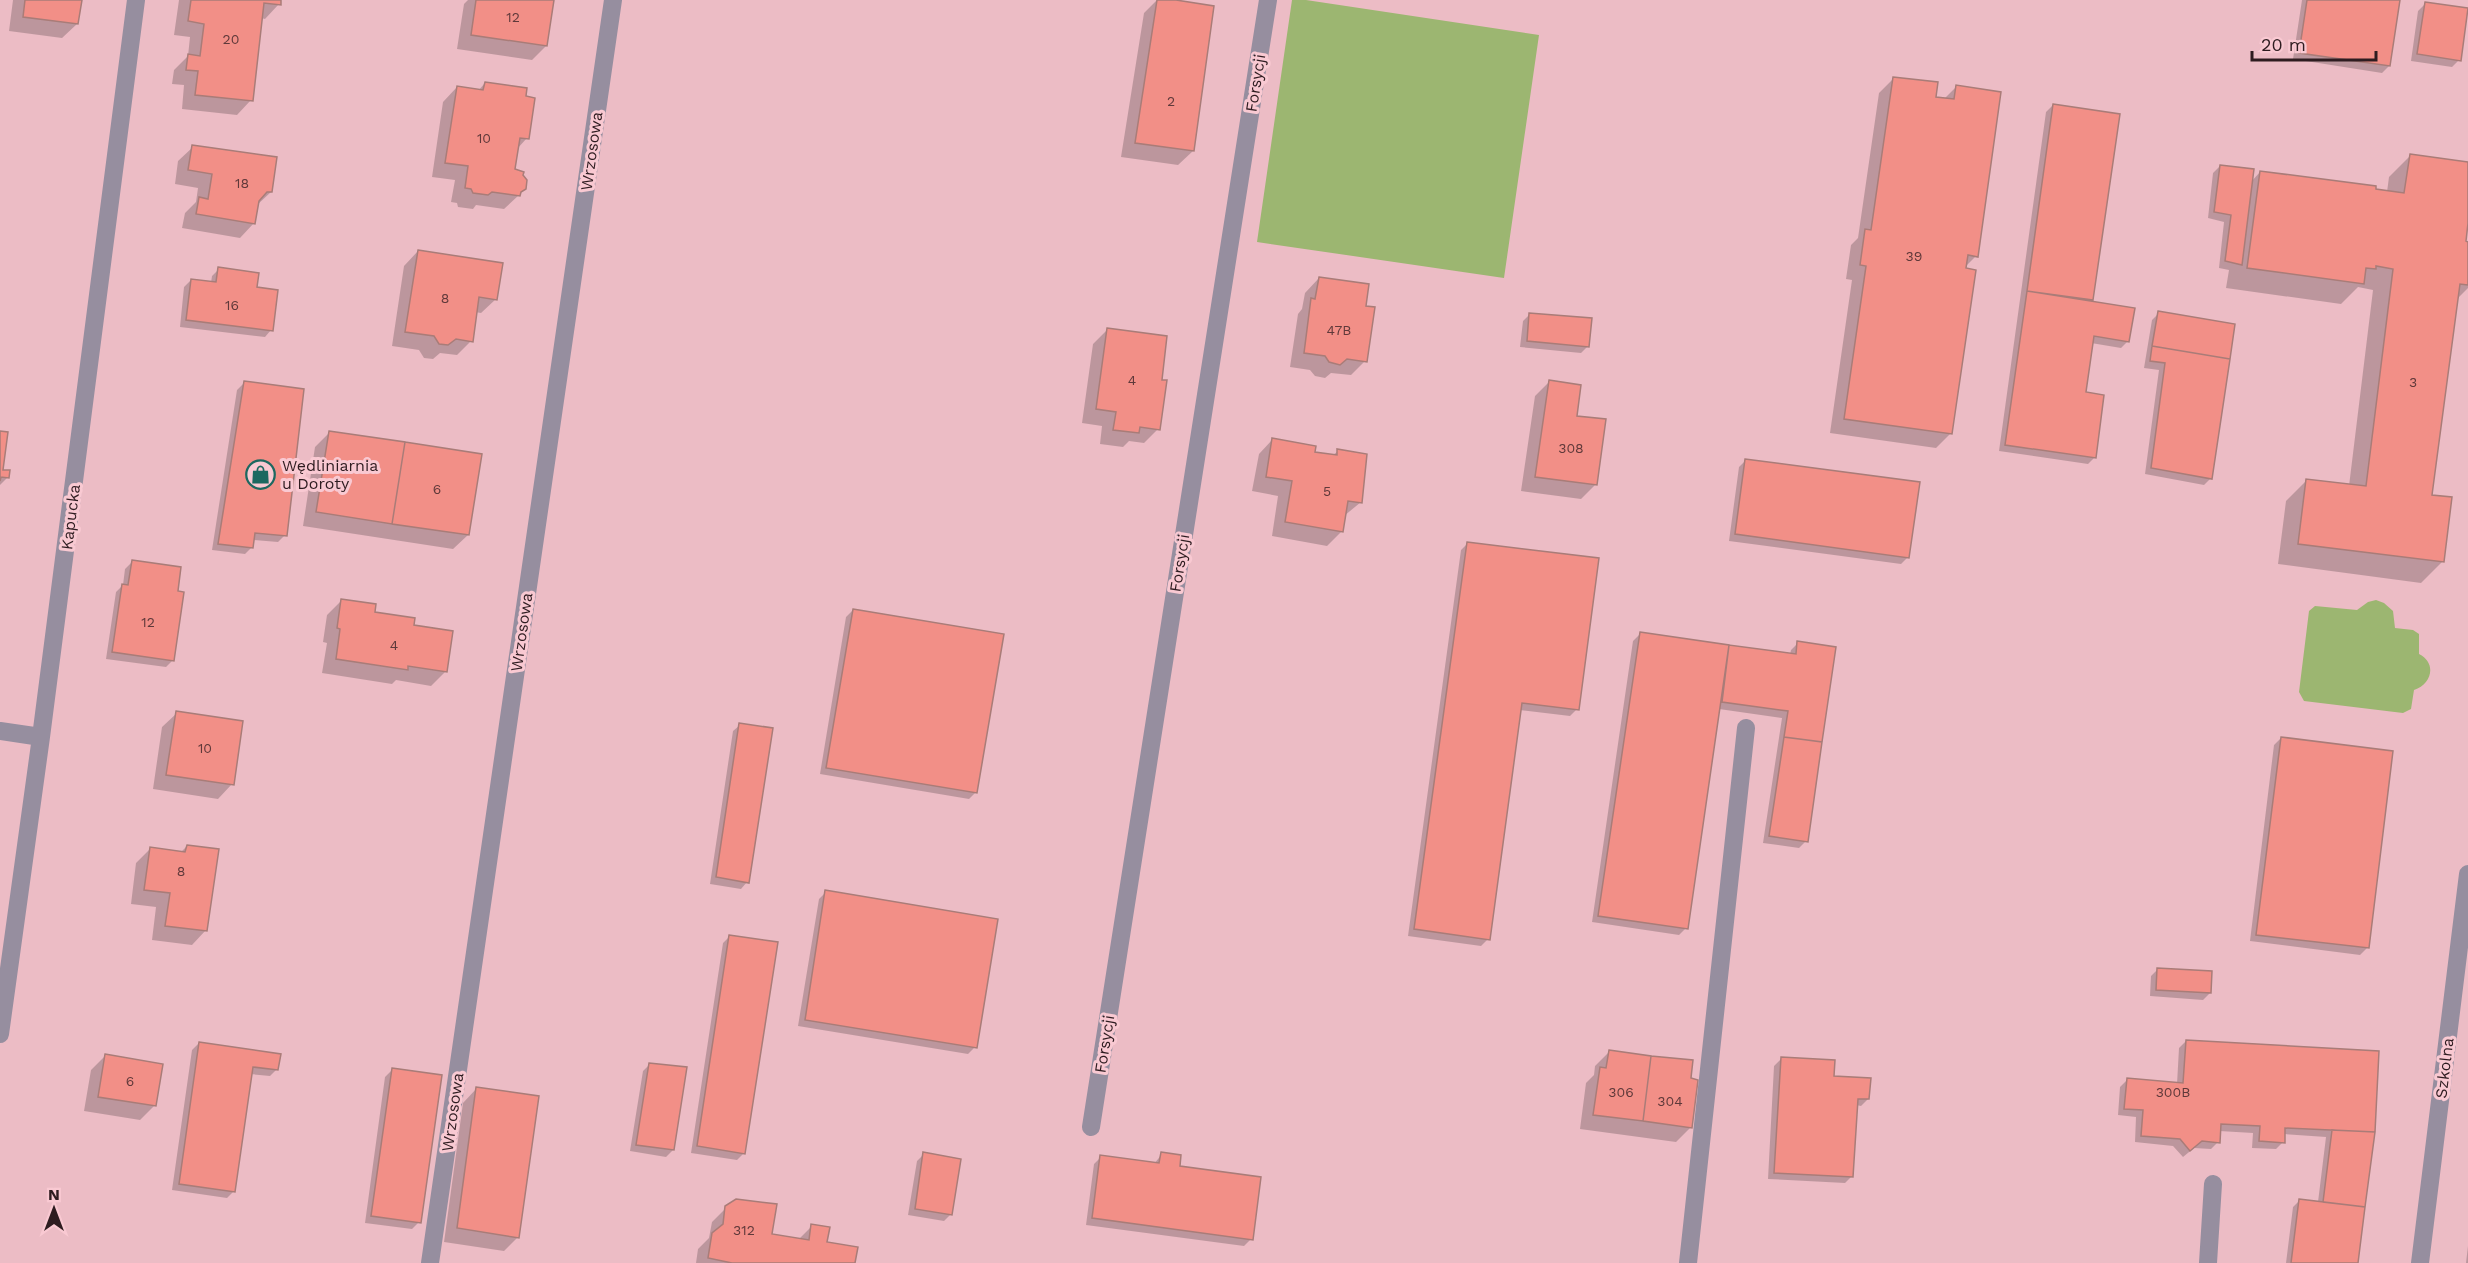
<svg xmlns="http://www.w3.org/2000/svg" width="2468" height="1263" viewBox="0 0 2468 1263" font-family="'Work Sans',sans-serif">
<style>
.green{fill:#9cb671}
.shadow{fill:#0003}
.building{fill:#f28f87;stroke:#a97c78;stroke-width:1.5}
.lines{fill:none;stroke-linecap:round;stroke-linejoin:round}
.lane{stroke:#968e9f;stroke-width:18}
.street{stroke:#968e9f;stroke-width:18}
.labels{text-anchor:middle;stroke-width:6;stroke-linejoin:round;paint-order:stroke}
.number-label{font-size:14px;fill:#5f393a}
.street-label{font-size:16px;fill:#2e1c20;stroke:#f9c9d2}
.poi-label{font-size:16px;fill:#2e1c20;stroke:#f9c9d2;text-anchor:start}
</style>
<rect width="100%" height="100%" fill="#ecbcc5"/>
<path class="green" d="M 1292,0 L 1306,0 L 1539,35 L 1504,278 L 1257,242 Z
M 2376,600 L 2384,603 L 2393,611 L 2395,628 L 2413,630 L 2419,634 L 2419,654 C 2437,663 2432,684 2414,690 L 2411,709 L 2403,713 L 2304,701 L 2299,692 L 2309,611 L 2315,606 L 2357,610 L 2368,602 Z"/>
<path class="shadow" d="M 13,0 L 80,0 L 77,24 L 62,38 L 9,31 Z
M 179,0 L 279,0 L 279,4 L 265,19 L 261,18 L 251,100 L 237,115 L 182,109 L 184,85 L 172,84 L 174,70 L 188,56 L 190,37 L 174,35 Z
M 468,0 L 546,0 L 546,46 L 532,60 L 457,49 L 464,4 Z
M 1157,0 L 1166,0 L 1193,151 L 1178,165 L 1121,157 L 1144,13 Z
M 2302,0 L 2399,0 L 2389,66 L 2382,73 L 2293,59 Z
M 2425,4 L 2459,60 L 2452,67 L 2411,61 L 2418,11 Z
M 1894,78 L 1934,98 L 1944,99 L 1956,87 L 1976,256 L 1963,269 L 1950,434 L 1936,448 L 1830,433 L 1852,280 L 1846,279 L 1851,245 L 1858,238 L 1879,93 Z
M 485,83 L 527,138 L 517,149 L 513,171 L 519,195 L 504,209 L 476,205 L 473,209 L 458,207 L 457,203 L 451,202 L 455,180 L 432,177 L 443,102 L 457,87 L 478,91 Z
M 2053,105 L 2118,115 L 2092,301 L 2128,341 L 2121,348 L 2091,343 L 2084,393 L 2095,457 L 2088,464 L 1999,451 L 2046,112 Z
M 193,147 L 271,192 L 257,205 L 254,223 L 240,238 L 182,228 L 185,213 L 196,202 L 198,188 L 175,184 L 178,161 Z
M 2410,156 L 2468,164 L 2468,212 L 2464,243 L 2468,243 L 2468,288 L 2456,300 L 2430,496 L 2442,562 L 2421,583 L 2278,564 L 2286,501 L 2307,480 L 2349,486 L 2373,290 L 2358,287 L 2341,304 L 2226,288 L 2229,270 L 2219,268 L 2224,222 L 2208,218 L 2213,173 L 2220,166 L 2251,182 L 2260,172 L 2387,192 L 2389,177 Z
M 418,251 L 496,299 L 481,313 L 475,312 L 471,341 L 457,355 L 440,353 L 433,359 L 424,358 L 419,350 L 392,346 L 404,266 Z
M 219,269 L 255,288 L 271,330 L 265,337 L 180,327 L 184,287 L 191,280 L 211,283 L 212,276 Z
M 1319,278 L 1365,361 L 1351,375 L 1331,373 L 1325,378 L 1315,376 L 1310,370 L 1290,367 L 1298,314 L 1302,309 L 1305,293 Z
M 2159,313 L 2211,478 L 2204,485 L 2145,474 L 2159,370 L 2144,368 L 2152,320 Z
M 1530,314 L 1588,346 L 1581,353 L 1520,347 L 1523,321 Z
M 1108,329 L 1160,381 L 1158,429 L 1144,443 L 1129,441 L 1123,447 L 1100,444 L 1102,426 L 1082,423 L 1093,344 Z
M 1549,382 L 1575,417 L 1596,484 L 1581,499 L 1521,491 L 1535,396 Z
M 244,383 L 285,535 L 278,542 L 253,540 L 252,547 L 245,554 L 212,550 L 237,390 Z
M 0,433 L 1,471 L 8,477 L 0,485 Z
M 329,433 L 468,535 L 453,549 L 303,526 L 315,447 Z
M 1273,439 L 1314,453 L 1332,456 L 1338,451 L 1361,502 L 1344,516 L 1342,531 L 1327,546 L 1272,536 L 1278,496 L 1252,491 L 1259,454 Z
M 1746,460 L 1908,557 L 1901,564 L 1729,541 L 1739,467 Z
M 1468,543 L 1577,709 L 1570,716 L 1519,710 L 1488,939 L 1481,946 L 1408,936 L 1461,550 Z
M 132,562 L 173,660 L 166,667 L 106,659 L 116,592 L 123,585 L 125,569 Z
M 341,601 L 413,626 L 445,672 L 431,686 L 396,680 L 392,684 L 322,673 L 327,643 L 323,642 L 327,615 Z
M 853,610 L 976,792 L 969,799 L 820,774 L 846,617 Z
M 1640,634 L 1790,655 L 1791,650 L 1798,643 L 1806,841 L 1799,848 L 1763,843 L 1782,718 L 1719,709 L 1686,928 L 1679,935 L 1592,922 L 1633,641 Z
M 177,713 L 232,784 L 218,799 L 153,789 L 162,727 Z
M 740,725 L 747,882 L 741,889 L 710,884 L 733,731 Z
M 2281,738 L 2367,948 L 2360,955 L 2250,941 L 2274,745 Z
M 187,846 L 206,930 L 192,945 L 152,940 L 156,907 L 131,904 L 136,863 L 150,849 L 180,853 Z
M 826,892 L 975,1047 L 968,1054 L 798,1026 L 819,899 Z
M 730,936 L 744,1153 L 737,1160 L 691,1153 L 723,943 Z
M 2158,969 L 2210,993 L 2203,1000 L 2150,996 L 2151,976 Z
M 2186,1041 L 2377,1053 L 2357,1263 L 2286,1263 L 2293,1207 L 2300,1200 L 2318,1202 L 2326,1137 L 2284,1134 L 2283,1142 L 2276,1149 L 2252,1148 L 2253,1133 L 2219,1131 L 2218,1142 L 2211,1149 L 2194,1148 L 2183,1157 L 2173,1146 L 2135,1142 L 2136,1117 L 2118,1115 L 2120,1087 L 2127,1080 L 2177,1084 L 2179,1048 Z
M 199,1043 L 277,1069 L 270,1076 L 250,1074 L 234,1191 L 227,1198 L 172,1190 L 192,1050 Z
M 1609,1052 L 1690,1128 L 1676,1142 L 1580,1129 L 1586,1083 L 1594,1075 L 1595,1066 Z
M 105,1056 L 155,1105 L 140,1120 L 84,1111 L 91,1070 Z
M 1781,1059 L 1833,1077 L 1868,1099 L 1861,1106 L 1856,1105 L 1852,1176 L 1845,1183 L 1768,1179 L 1774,1066 Z
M 650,1064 L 673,1150 L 666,1157 L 630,1151 L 643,1071 Z
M 392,1070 L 419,1222 L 412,1229 L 365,1223 L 385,1077 Z
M 477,1088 L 518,1237 L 504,1251 L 444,1242 L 463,1103 Z
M 924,1154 L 951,1214 L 944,1221 L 908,1215 L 917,1161 Z
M 1162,1154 L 1179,1167 L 1251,1239 L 1244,1246 L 1086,1225 L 1094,1164 L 1101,1157 L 1154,1164 Z
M 726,1208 L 771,1235 L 798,1240 L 812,1226 L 826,1244 L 854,1263 L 696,1263 L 698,1249 L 709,1238 L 712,1222 Z
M 2468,1246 L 2468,1263 L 2466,1263 Z"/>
<path class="building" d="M 25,0 L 82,0 L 78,24 L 23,17 Z
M 191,0 L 281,0 L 281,5 L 264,3 L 253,101 L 195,95 L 198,71 L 186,70 L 188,54 L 200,56 L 204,24 L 188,21 Z
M 476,0 L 554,0 L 547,46 L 471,35 Z
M 1157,0 L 1176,0 L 1214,6 L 1194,151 L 1135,143 Z
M 2307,0 L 2400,0 L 2390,66 L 2299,53 Z
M 2425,2 L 2468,8 L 2461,61 L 2417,54 Z
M 1893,77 L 1938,82 L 1936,97 L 1954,99 L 1956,85 L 2001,92 L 1978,257 L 1968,255 L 1966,268 L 1976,270 L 1952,434 L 1844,419 L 1866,266 L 1860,265 L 1865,229 L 1871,230 Z
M 485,82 L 527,88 L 526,96 L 535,98 L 529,139 L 520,138 L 515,169 L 524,172 L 523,175 L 527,180 L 526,189 L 521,192 L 520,196 L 492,192 L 488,195 L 473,193 L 471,189 L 465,188 L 468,166 L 445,163 L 457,86 L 483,90 Z
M 2053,104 L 2120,114 L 2093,300 L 2027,291 Z
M 192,145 L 277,157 L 272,192 L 267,192 L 259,201 L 255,224 L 196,214 L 199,197 L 208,199 L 212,174 L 188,170 Z
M 2410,154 L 2468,162 L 2468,223 L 2466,241 L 2468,242 L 2468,285 L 2460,284 L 2432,495 L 2452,497 L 2444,562 L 2298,544 L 2306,479 L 2366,486 L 2393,269 L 2376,266 L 2376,269 L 2366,268 L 2364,284 L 2247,268 L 2260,171 L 2376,186 L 2376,189 L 2404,193 Z
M 2220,165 L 2254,169 L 2242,265 L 2225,261 L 2231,215 L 2214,212 Z
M 418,250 L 503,263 L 497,300 L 479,297 L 473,342 L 456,339 L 448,345 L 439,344 L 434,336 L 405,332 Z
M 218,267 L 259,273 L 257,287 L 278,290 L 273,331 L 186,320 L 191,279 L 216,282 Z
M 1319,277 L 1369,284 L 1366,306 L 1375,307 L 1367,362 L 1347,359 L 1340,365 L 1329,362 L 1325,356 L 1304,353 L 1311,298 L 1315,299 Z
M 2027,291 L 2135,308 L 2129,342 L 2094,336 L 2086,392 L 2104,395 L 2096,458 L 2005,445 Z
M 2158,311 L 2235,324 L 2230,359 L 2152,346 Z
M 1529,313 L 1592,318 L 1589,347 L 1527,341 Z
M 1107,328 L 1167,336 L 1162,380 L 1167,380 L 1160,430 L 1140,427 L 1139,433 L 1113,430 L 1116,412 L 1096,409 Z
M 2152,346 L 2230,359 L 2212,479 L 2151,468 L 2165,363 L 2150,361 Z
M 1549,380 L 1581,385 L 1577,416 L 1606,419 L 1597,485 L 1535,477 Z
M 244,381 L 304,389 L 287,536 L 255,533 L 253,548 L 218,544 Z
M 0,431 L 8,432 L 3,470 L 10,470 L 9,478 L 1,477 L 0,481 Z
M 329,431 L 405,442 L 392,524 L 316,512 Z
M 1272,438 L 1316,446 L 1315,452 L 1337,455 L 1337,449 L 1367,454 L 1362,503 L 1348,501 L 1343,532 L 1285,522 L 1292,481 L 1266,477 Z
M 405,442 L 482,454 L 469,535 L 392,524 Z
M 1745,459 L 1920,482 L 1909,558 L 1735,534 Z
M 1467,542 L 1599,558 L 1579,710 L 1522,703 L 1490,940 L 1414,929 Z
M 132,560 L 181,567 L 178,591 L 184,592 L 174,661 L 112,652 L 122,584 L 128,585 Z
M 341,599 L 376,604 L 375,612 L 415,618 L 414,625 L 453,631 L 447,672 L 408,666 L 408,670 L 336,659 L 340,629 L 337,628 Z
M 853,609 L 1004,634 L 977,793 L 826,768 Z
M 1640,632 L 1729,645 L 1688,929 L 1598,916 Z
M 1797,641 L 1836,647 L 1822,742 L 1784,737 L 1788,711 L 1722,702 L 1729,645 L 1796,654 Z
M 176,711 L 243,721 L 234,785 L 166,775 Z
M 739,723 L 773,728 L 749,883 L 716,877 Z
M 1784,737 L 1822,742 L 1808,842 L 1769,836 Z
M 2281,737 L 2393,751 L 2369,948 L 2256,935 Z
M 187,845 L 219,849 L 207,931 L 165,926 L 170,893 L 144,890 L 150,847 L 185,852 Z
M 825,890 L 998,919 L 977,1048 L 805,1020 Z
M 729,935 L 778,942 L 745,1154 L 697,1146 Z
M 2157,968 L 2212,971 L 2211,993 L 2156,990 Z
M 2186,1040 L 2379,1051 L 2375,1132 L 2285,1128 L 2285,1143 L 2259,1141 L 2260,1126 L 2221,1124 L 2220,1143 L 2202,1141 L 2190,1151 L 2180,1139 L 2141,1136 L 2143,1110 L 2124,1109 L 2127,1078 L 2183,1083 Z
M 199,1042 L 281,1054 L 278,1070 L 253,1067 L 235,1192 L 179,1184 Z
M 1609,1050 L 1651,1056 L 1643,1121 L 1593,1115 L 1600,1067 L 1606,1068 Z
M 105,1054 L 163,1064 L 156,1106 L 98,1097 Z
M 1651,1056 L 1693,1060 L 1691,1078 L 1698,1080 L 1692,1128 L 1643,1121 Z
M 1781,1057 L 1835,1060 L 1834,1076 L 1871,1078 L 1869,1099 L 1858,1099 L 1853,1177 L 1774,1173 Z
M 649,1063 L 687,1067 L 674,1150 L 636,1145 Z
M 392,1068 L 442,1075 L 421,1223 L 371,1216 Z
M 476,1087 L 539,1096 L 519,1238 L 457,1228 Z
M 2332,1130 L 2375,1132 L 2365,1207 L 2323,1202 Z
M 923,1152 L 961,1159 L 952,1215 L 915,1209 Z
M 1161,1152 L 1181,1155 L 1180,1166 L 1261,1177 L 1253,1240 L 1092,1218 L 1100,1155 L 1159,1163 Z
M 736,1199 L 777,1204 L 772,1234 L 809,1240 L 811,1224 L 830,1227 L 827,1242 L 858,1247 L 855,1263 L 732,1263 L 708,1258 L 712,1233 L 723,1224 L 725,1206 Z
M 2299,1199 L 2365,1207 L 2358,1263 L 2291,1263 Z"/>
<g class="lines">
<path class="lane" d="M 1688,1263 L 1746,728
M 2208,1263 L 2213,1184"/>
<path class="street" d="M 0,731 L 41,737
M 0,1034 L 41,737 L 136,0
M 1091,1127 L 1268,0
M 430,1263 L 613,0
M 2420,1263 L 2468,874"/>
</g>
<defs>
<symbol id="shop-ring" viewBox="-11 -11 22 22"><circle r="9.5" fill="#f9c9d2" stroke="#1d6860" stroke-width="1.5"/><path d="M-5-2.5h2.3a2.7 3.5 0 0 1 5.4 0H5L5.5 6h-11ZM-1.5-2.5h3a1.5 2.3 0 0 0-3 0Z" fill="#1d6860"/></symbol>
</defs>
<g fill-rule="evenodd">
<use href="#shop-ring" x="244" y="458" width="33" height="33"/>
</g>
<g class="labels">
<g class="number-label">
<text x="513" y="22">12</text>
<text x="231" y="44">20</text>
<text x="1171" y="106">2</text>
<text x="484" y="143">10</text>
<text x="242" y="188">18</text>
<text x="1914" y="261">39</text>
<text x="445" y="303">8</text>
<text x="232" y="310">16</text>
<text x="1339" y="335">47B</text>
<text x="1132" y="385">4</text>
<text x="2413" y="387">3</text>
<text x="1571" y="453">308</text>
<text x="437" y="494">6</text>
<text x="1327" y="496">5</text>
<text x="148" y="627">12</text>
<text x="394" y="650">4</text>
<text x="205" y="753">10</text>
<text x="181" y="876">8</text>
<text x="130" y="1086">6</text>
<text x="1621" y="1097">306</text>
<text x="2173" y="1097">300B</text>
<text x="1670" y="1106">304</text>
<text x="744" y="1235">312</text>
</g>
<g class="street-label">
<text transform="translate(1255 83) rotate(-81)" y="6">Forsycji</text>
<text transform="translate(591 151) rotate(-82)" y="6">Wrzosowa</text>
<text transform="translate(70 517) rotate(-83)" y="6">Kapucka</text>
<text transform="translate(1179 563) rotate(-81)" y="6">Forsycji</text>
<text transform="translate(521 632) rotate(-82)" y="6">Wrzosowa</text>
<text transform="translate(1104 1044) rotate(-81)" y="6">Forsycji</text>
<text transform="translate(2444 1068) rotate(-83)" y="6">Szkolna</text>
<text transform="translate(452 1112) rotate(-82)" y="6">Wrzosowa</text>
</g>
<g class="poi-label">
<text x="282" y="471">Wędliniarnia<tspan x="282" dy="18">u Doroty</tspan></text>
</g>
</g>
<g transform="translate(54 1209)" stroke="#f9c9d2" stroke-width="4.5" paint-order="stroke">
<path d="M0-4.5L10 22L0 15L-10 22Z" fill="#2e1c20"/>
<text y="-9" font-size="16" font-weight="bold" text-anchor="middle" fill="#2e1c20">N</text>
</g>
<path d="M2252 51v9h124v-9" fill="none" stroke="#2e1c20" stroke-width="3"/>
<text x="2261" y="51" font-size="18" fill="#2e1c20" stroke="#f9c9d2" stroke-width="4.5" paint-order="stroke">20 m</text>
</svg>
